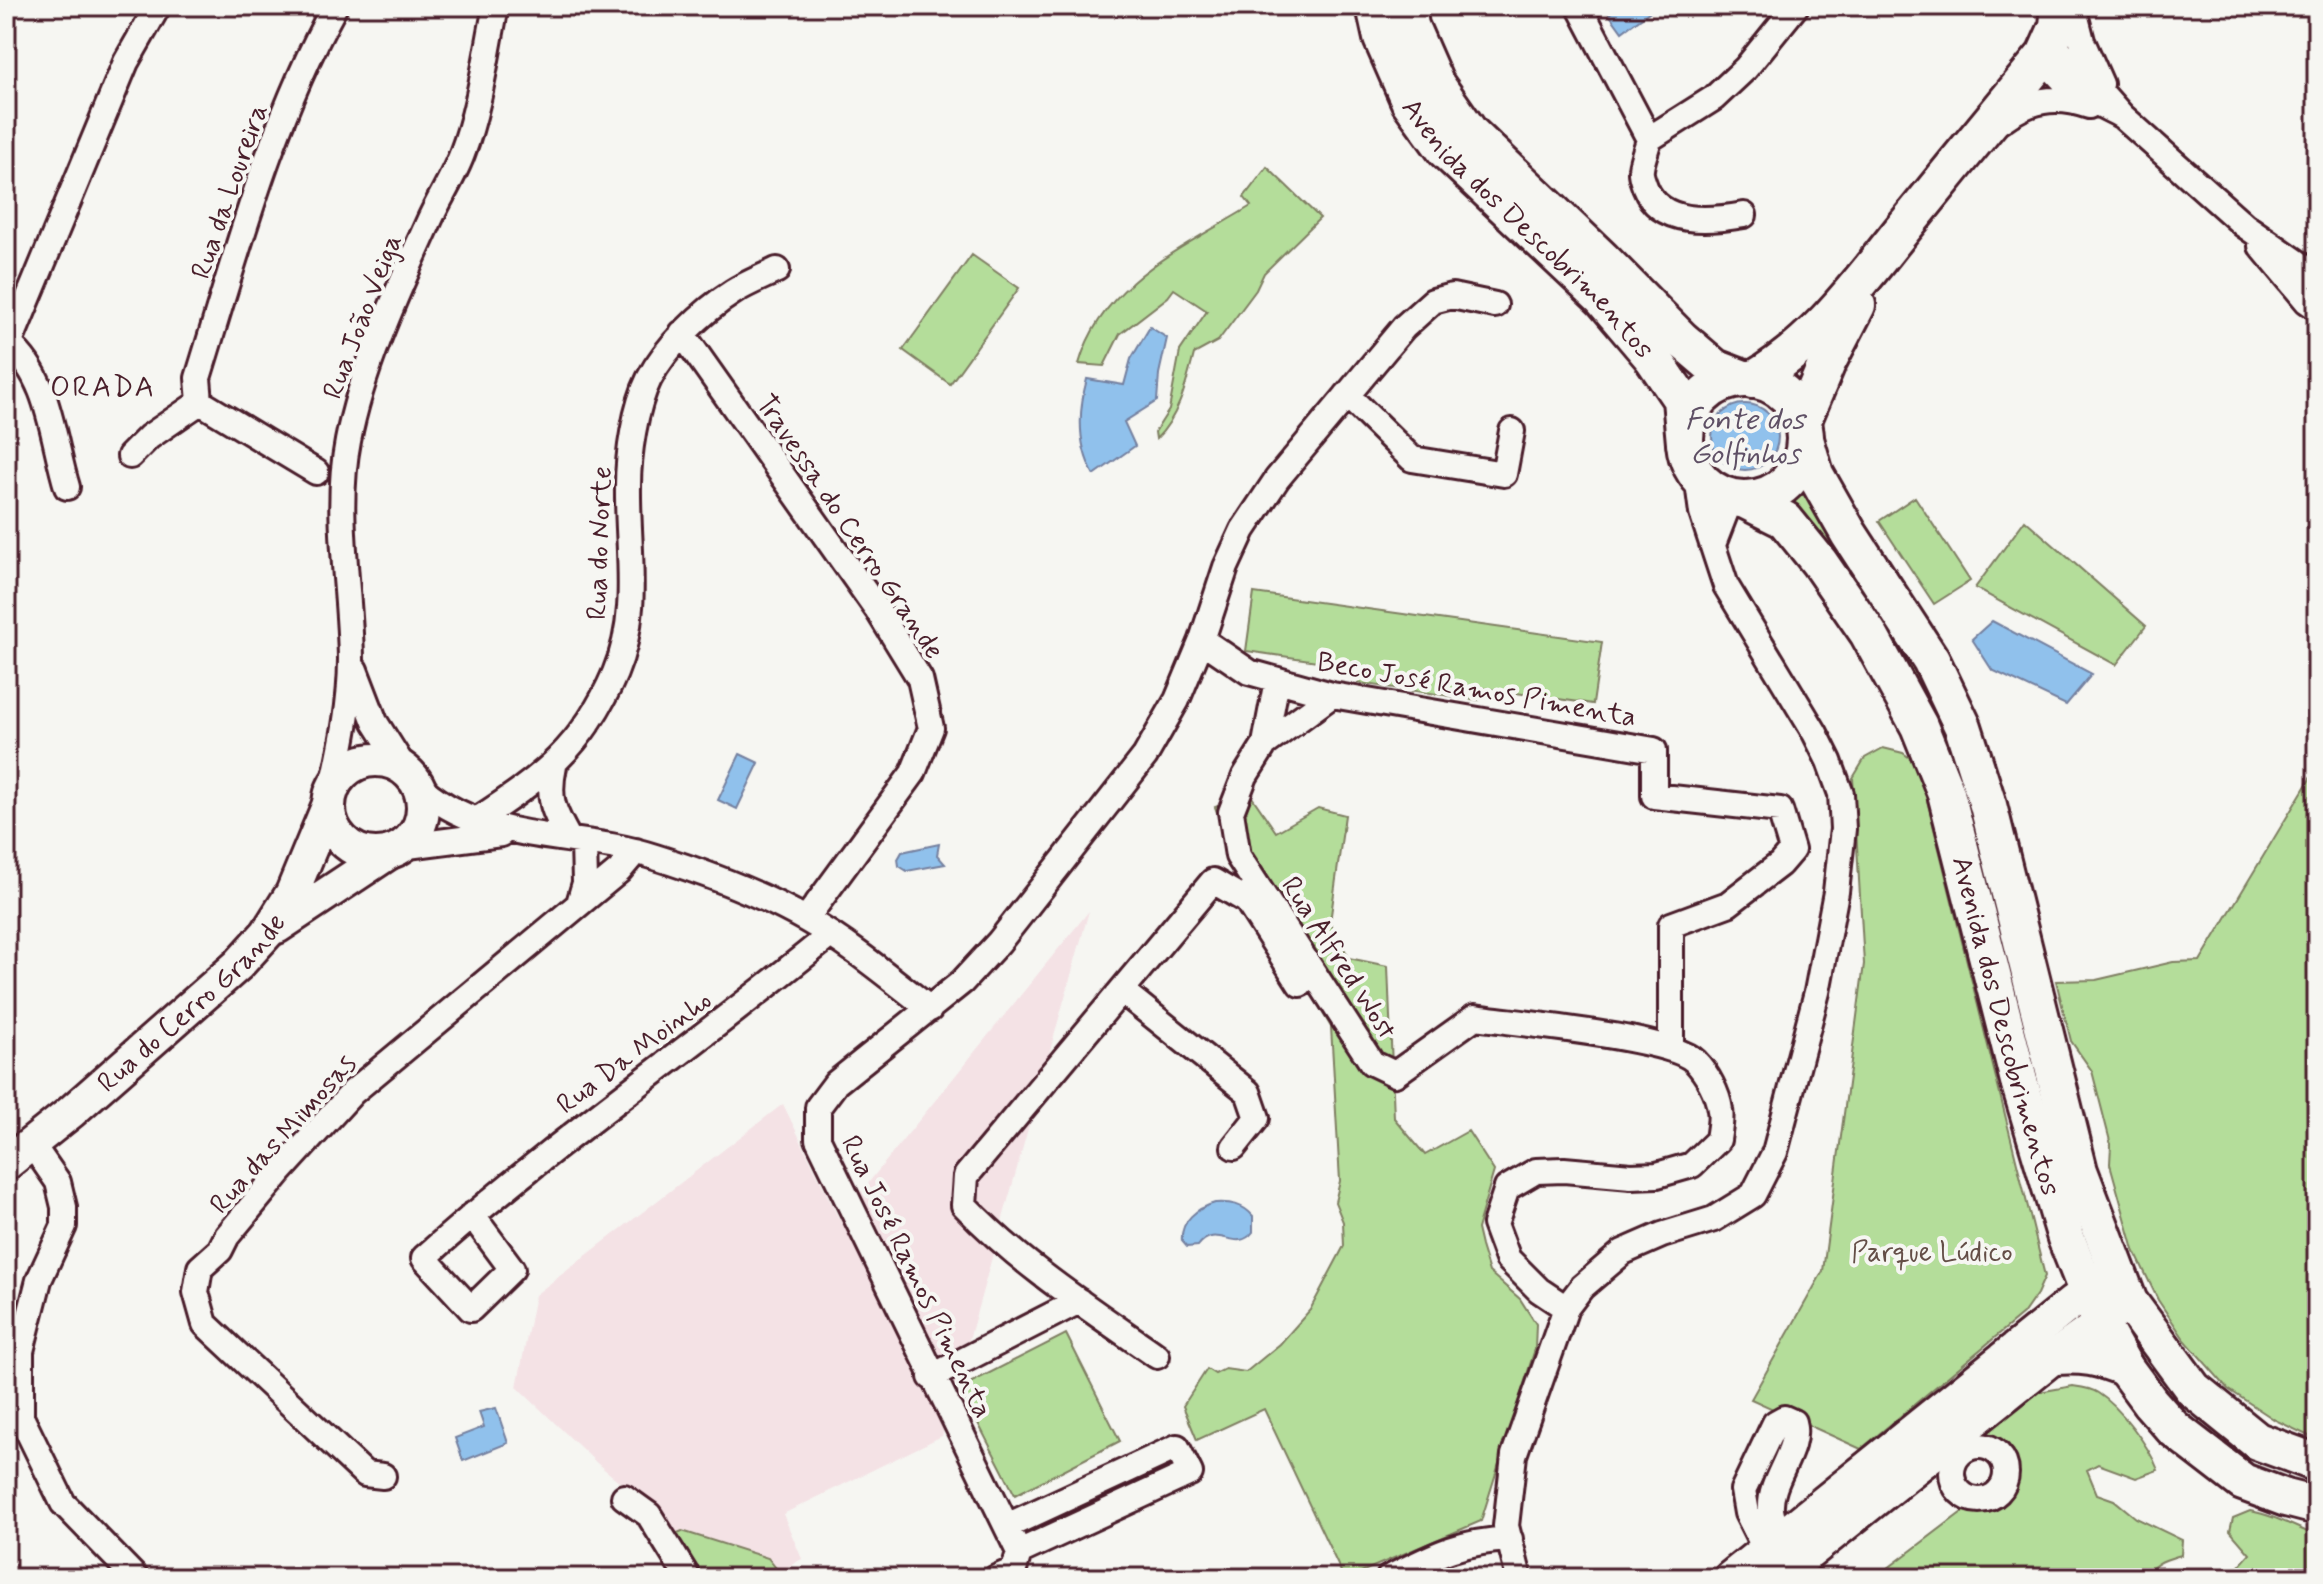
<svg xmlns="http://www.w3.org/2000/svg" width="2323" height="1584" viewBox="0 0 2323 1584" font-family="Mynerve,sans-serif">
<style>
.built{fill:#f4e2e5}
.green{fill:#b4dd9a;stroke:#7f7e62;stroke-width:2}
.water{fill:#90c1ec;stroke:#74809f;stroke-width:2}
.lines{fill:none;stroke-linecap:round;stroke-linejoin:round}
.minor-casing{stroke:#4a1f2b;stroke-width:30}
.tertiary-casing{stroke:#4a1f2b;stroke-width:38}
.secondary-casing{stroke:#4a1f2b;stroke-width:42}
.minor{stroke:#f6f6f2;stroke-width:24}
.tertiary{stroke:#f6f6f2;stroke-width:32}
.secondary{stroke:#f6f6f2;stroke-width:36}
.labels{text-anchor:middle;stroke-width:8;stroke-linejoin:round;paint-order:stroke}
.street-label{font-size:28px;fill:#4a1f2b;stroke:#f6f6f2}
.park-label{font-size:28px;fill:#644e47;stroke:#f6f6f2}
.neighbourhood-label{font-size:30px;letter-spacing:2px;fill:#4a1f2b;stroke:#f6f6f2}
.water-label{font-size:30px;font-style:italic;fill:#5f5065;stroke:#f6f6f2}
</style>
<rect width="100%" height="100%" fill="#f6f6f2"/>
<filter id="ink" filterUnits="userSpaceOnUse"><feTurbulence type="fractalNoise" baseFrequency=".0125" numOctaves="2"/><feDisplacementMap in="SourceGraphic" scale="16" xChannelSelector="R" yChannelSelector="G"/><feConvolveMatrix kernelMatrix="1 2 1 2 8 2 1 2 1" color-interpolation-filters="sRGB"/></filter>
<g filter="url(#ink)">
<path class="built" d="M 1089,911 L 942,1436 L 783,1514 L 802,1559 L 768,1578 L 701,1578 L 657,1512 L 599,1465 L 517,1387 L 535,1295 L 783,1104 L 839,1219 Z"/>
<path class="green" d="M 1267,167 L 1320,218 L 1264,273 L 1256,290 L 1218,341 L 1194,354 C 1186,385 1179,416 1156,439 L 1155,432 L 1169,410 L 1180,351 L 1207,311 L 1174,289 L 1168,297 L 1120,334 L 1104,366 L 1079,364 C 1102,281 1183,248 1251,206 L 1244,197 Z
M 972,255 L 1019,288 L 950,384 L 903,350 Z
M 1809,485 L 1949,723 L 2092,1245 L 2084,1258 L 1970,835 L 1856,590 L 1789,501 Z
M 1915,497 L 1970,581 L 1934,604 L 1879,521 Z
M 2025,520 L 2146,626 L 2116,665 L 1975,588 Z
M 1254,593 L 1602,642 L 1593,704 L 1482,688 L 1479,700 L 1358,683 L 1360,667 L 1246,651 Z
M 1883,748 L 1903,753 L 1918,764 L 2045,1276 L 2037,1294 L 2023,1314 L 1861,1449 L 1751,1399 L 1823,1271 L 1864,964 L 1853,778 L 1865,758 Z
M 2317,767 L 2317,1440 L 2275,1420 L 2228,1389 L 2184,1339 L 2158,1300 L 2134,1250 L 2110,1164 L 2111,1145 L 2092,1071 L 2071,1041 L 2056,981 L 2096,980 L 2173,962 L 2200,961 Z
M 1250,794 L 1276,832 L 1318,808 L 1345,815 L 1330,922 L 1349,958 L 1388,966 L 1394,1118 L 1425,1155 L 1468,1131 L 1494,1171 L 1477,1229 L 1481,1246 L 1489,1272 L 1520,1299 L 1536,1324 L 1535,1349 L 1481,1521 L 1347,1578 L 1344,1578 L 1264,1409 L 1197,1440 L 1183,1406 L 1207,1369 L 1215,1374 L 1225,1369 L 1246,1372 L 1280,1344 L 1310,1310 L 1344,1246 L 1343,1222 L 1335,1202 L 1340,1181 L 1331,1027 L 1240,873 L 1215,807 Z
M 1066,1334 L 1120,1441 L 1015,1495 L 960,1388 Z
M 2073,1386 C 2081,1387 2091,1388 2098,1393 C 2120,1407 2149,1446 2158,1470 L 2136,1478 L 2098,1464 L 2087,1470 L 2097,1494 L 2114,1500 L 2136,1518 L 2182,1540 L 2181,1555 C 2168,1559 2150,1563 2147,1578 L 1875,1578 L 1966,1509 L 1989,1508 L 2002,1503 L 2011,1494 L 2015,1473 L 2013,1461 L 1994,1441 L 1983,1435 L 2039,1392 Z
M 2250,1511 C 2273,1515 2295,1527 2317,1536 L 2317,1578 L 2225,1578 L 2232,1574 L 2250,1554 L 2230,1531 L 2233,1518 Z
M 682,1531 L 768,1558 L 779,1572 L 768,1578 L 701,1578 L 673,1535 Z"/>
<path class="water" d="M 1620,6 L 1657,6 L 1622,32 L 1609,14 Z
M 1150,327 L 1167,338 L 1159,374 L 1157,401 L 1124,422 L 1135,446 L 1094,475 C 1077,445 1078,412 1087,379 L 1124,385 L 1131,359 Z
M1712 437a33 33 0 1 1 66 0a33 33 0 1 1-66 0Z
M 1992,621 L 2092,674 L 2066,705 L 1992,670 L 1972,639 Z
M 740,754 L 759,763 L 737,809 L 718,800 Z
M 939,844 L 937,855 L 945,864 L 907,871 L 899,866 L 898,859 L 902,852 Z
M 1215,1203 C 1230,1202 1243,1204 1253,1216 L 1253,1232 C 1236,1254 1216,1222 1198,1246 L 1187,1247 L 1182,1241 C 1180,1221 1197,1208 1215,1203 Z
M 496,1408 L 508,1443 L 463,1461 L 455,1438 L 484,1427 L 479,1412 Z"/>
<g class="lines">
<defs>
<path id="minor" d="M 1579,6 L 1649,139 L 1714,98 L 1746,68 L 1796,6
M 2073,6 L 2082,41 L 2101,84
M 2122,116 C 2092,100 2060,88 2045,55 L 2061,53 L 2084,73 L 2122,116 L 2244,225 L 2317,276
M 2000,121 C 2029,100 2055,94 2089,106
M 1649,139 C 1647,148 1642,159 1641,169 C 1640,175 1643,181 1645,187 C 1660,226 1710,221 1744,215
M 2261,246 L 2307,301 L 2317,308
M 682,333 L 877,609 L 920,679 L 931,728 L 913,773 L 806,919
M 9,344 C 50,378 52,438 67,487
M 6,352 L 126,62 L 158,6
M 1347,395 L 1412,459 L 1504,474 L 1512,431
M 130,456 L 149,437 L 200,402
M 316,472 L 200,402 L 198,378 C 237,252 271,122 335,6
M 1714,542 L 1731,498
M 1202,640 L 1249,672 L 1332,695 L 1654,750 L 1654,796 L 1780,810 L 1792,850 L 1780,864 L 1728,904 L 1671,925 L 1671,1049
M 355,670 L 375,722 L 406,771
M 1332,695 L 1265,744 L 1245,776 L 1231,812 L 1238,856 L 1372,1063 L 1395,1074 L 1475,1017 C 1515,1023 1671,1037 1695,1061 C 1707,1073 1718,1094 1720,1110 C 1722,1119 1719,1131 1718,1140 L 1692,1165 L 1657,1175 L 1631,1176 L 1564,1170 L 1536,1171 L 1507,1188 L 1495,1224 L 1508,1259 L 1539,1290 L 1566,1308
M 1265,744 L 1277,680
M 554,766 C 547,798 553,811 569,839
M 415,782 C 480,846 574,830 655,857 C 706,873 760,893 807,920 C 851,945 890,978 930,1009
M 332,791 C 342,746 351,704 351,659 C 350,587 334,512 348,441 C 362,367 399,288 430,219 C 440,197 454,176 462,154 C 480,107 486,55 496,6
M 475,821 C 540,780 584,746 615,673 C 641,612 627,549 628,486 C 628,455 635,407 649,379 C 666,346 703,311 733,292 C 747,283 763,277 777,270
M 400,847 L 501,834
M 580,900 L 585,883 L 584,842
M 1122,991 L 1248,1092 L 1257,1118 L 1234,1147
M 31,1143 L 58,1182 L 64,1207 L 64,1226 L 39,1280 L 21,1351 L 21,1417 L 63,1503 L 136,1578
M 472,1215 L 512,1269 L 471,1309 L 424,1258 C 553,1142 697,1045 830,935
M 1157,1356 C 1090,1309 1020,1264 964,1205 L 966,1176 L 1213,881 L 1247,901 L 1300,984
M 931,1377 L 1079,1301
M1952 1473a27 27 0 1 1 54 0a27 27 0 1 1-54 0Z
M 383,1476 L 365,1474 L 205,1324 L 196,1292 L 200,1268 L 220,1250 L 227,1236 L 280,1172 L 353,1092 L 619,871 L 636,851
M 624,1497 L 649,1515 L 688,1578
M 1007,1526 L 1177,1447 L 1190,1473 L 1019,1552
M 1772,1563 L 1747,1513 L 1743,1490 L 1775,1423 L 1784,1418 L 1793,1422 C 1801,1450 1769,1479 1771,1509 C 1772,1522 1782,1539 1788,1551
M 996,1578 L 1014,1570 L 1019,1552 L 818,1139 L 818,1107 L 836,1083 L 962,982 L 999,942 L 1145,756 L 1177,700 L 1202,640 L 1226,567 L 1243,530 L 1277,479 L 1404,327 L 1433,301 L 1452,296 L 1495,305
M 1389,1578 C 1435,1555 1457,1542 1510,1539
M 1519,1578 L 1506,1526 L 1514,1455 L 1566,1308 L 1582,1287 L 1623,1252 L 1662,1235 L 1714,1219 L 1753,1195 L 1775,1152 L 1817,992 L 1836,892 L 1843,829 L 1841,794 L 1829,761 L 1815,733 L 1726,586 L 1702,513 L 1697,475"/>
<g id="tertiary">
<circle cx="376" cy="807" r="47"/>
<path d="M 277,927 L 390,852"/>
<path id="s1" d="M 6,1164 L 71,1112 L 238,965 L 267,933 L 292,893 L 329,804"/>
<path d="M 1730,1578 L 2105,1276"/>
<path d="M 1778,1578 L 2055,1356 L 2121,1308"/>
</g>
<g id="secondary">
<path id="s2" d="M 1375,6 L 1382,38 L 1410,102 L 1445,150 L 1603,299 L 1653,358 L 1681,399 L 1685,443"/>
<path d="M 1407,6 L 1410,26 L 1435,83 L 1470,133 L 1602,259 L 1681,339 L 1715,368 L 1744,379"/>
<circle cx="1745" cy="439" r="60"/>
<path d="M 1753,380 C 1818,342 1860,282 1906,225 C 1952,168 1998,112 2045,55 L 2058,26 L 2060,6"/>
<path d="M 1802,422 L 1827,363 L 1857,305"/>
<path d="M 1805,439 L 1815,474 L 1849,534 L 1931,660 L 1963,727 L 1988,805 L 2079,1171 L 2129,1302 L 2193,1389 L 2257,1441 L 2317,1463"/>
<path id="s3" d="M 1743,499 L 1785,520 L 1819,562 L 1868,633 L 1919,726 L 1946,793 L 2019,1081 L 2066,1238 L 2100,1323 L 2125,1368 L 2150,1402 L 2173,1428 L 2243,1482 L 2286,1498 L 2317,1506"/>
<path d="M 2055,1356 C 2082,1354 2100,1357 2125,1368"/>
</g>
</defs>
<use href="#minor" class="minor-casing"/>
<use href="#tertiary" class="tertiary-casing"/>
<use href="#secondary" class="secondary-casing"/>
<use href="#minor" class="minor"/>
<use href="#tertiary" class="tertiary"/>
<use href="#secondary" class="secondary"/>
</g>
</g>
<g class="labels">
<g class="street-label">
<text transform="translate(228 191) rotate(-71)" y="10">Rua da Loureira</text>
<text dy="10" stroke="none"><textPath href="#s2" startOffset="276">Avenida dos Descobrimentos</textPath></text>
<text transform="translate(361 316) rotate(-69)" y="10">Rua João Veiga</text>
<text transform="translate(851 526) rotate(56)" y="10">Travessa do Cerro Grande</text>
<text transform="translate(598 543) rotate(-88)" y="10">Rua do Norte</text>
<text transform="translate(1477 688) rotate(10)" y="10">Beco José Ramos Pimenta</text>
<text transform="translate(1340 957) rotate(57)" y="10">Rua Alfred Wost</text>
<text dy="10" stroke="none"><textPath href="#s1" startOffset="246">Rua do Cerro Grande</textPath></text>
<text dy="10" stroke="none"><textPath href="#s3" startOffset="606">Avenida dos Descobrimentos</textPath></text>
<text transform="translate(633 1051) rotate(-37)" y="10">Rua Da Moinho</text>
<text transform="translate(282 1133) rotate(-48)" y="10">Rua das Mimosas</text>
<text transform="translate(918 1276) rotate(64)" y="10">Rua José Ramos Pimenta</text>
</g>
<g class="park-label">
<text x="1932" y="1261">Parque Lúdico</text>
</g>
<g class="neighbourhood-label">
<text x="103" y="396">ORADA</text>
</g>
<g class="water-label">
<text x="1745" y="429">Fonte dos<tspan x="1745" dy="34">Golfinhos</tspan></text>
</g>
</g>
<rect width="2323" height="1584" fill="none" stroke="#f6f6f2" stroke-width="32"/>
<rect x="16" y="16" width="2291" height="1552" fill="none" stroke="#4a1f2b" stroke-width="3" filter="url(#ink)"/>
</svg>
